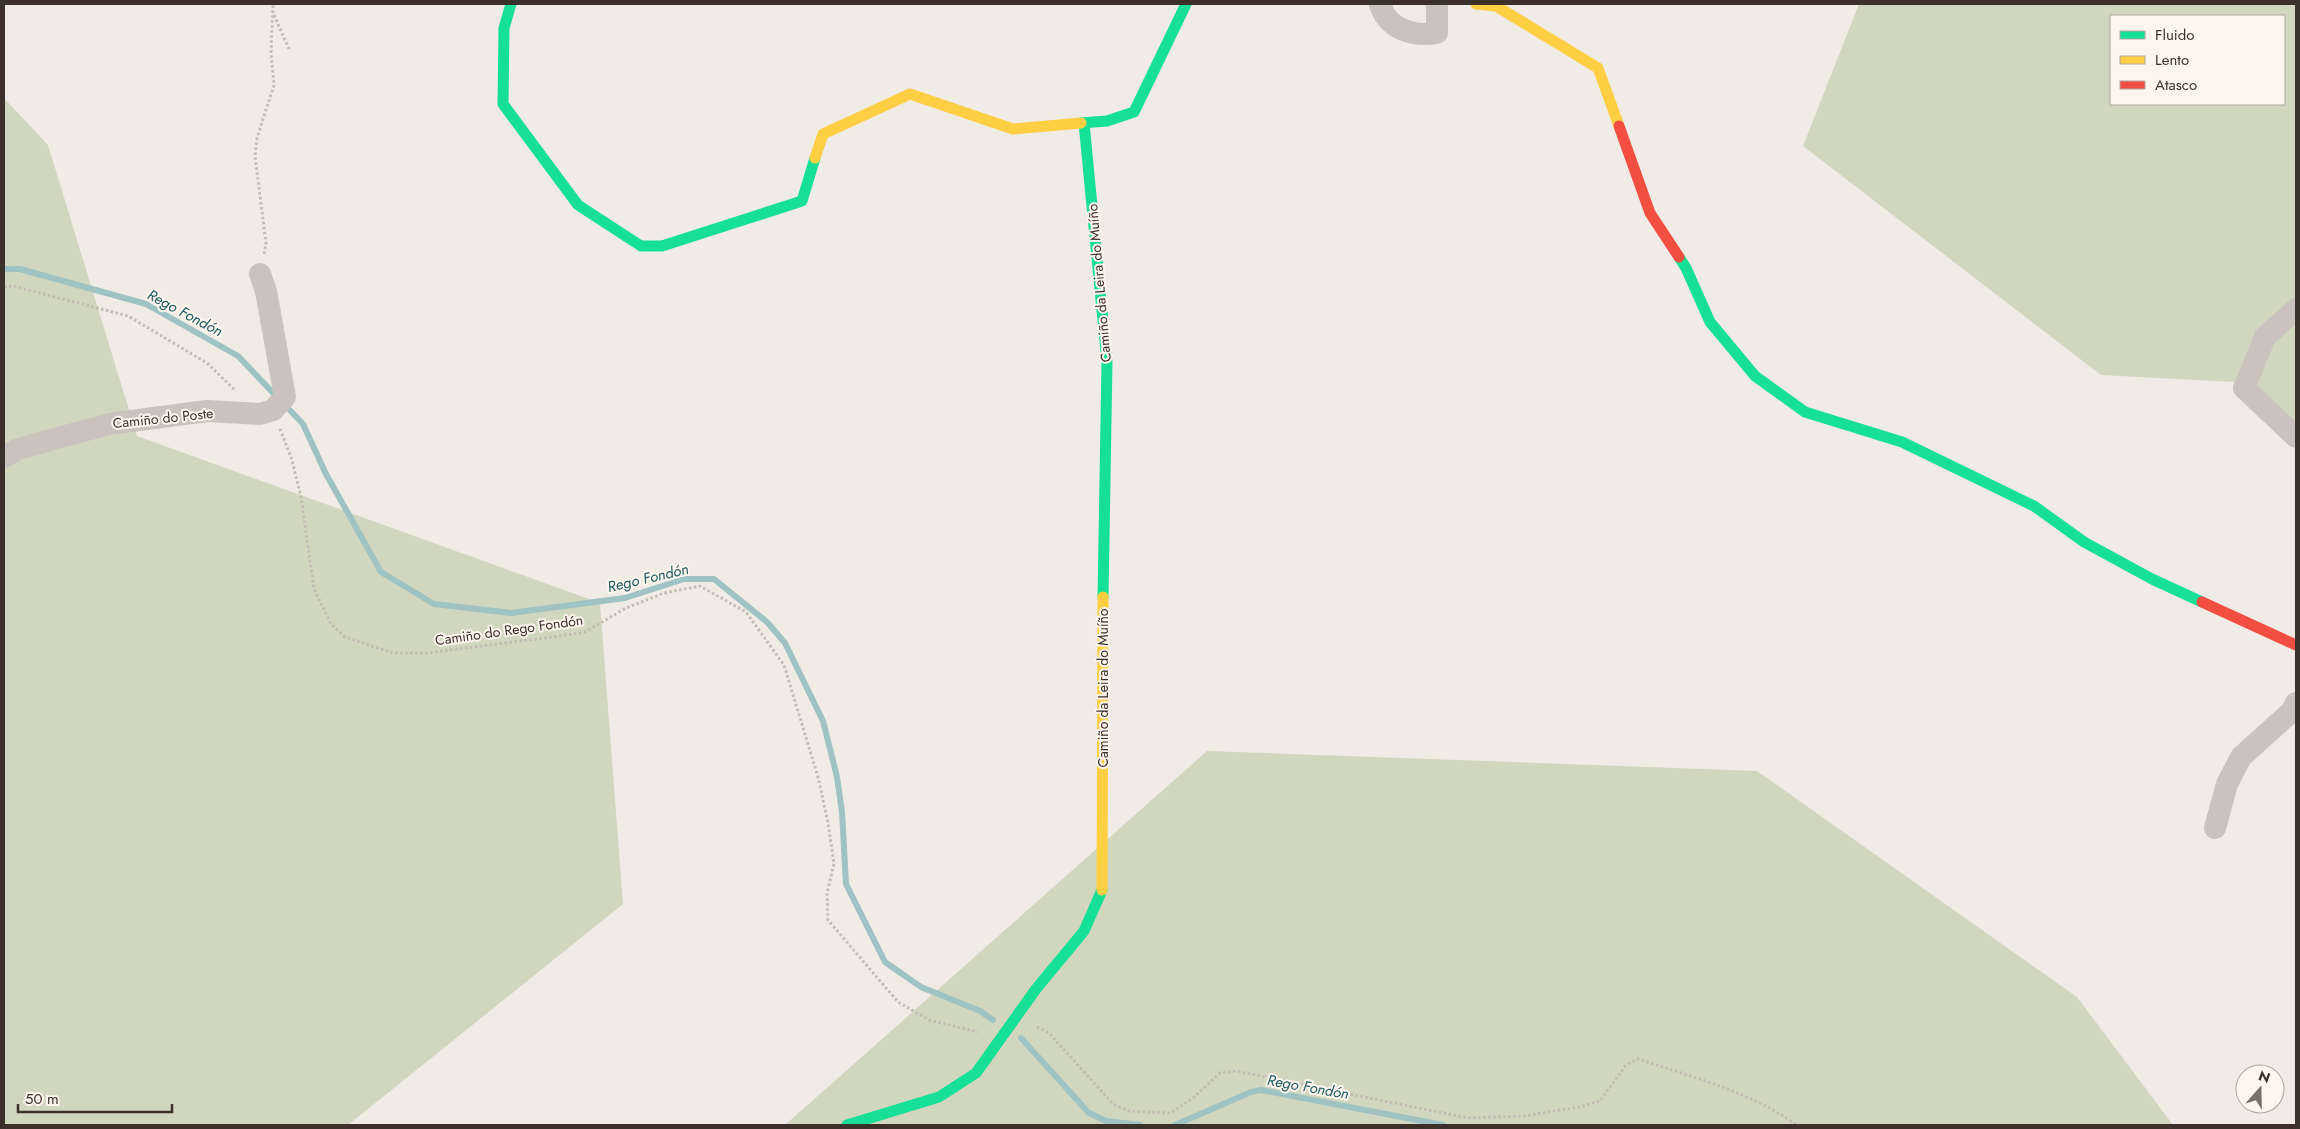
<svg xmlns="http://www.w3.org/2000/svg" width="2300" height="1129" viewBox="0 0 2300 1129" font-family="Jost,sans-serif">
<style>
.green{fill:#d1d7be;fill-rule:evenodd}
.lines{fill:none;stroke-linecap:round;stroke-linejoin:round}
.stream{stroke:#9fc2c3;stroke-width:6}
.path{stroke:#c3bcb5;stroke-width:3;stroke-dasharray:2.5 2.5;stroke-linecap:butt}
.street{stroke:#cac3bd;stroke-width:22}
.fast{stroke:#16e098;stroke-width:11}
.slow{stroke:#ffcf43;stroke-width:11}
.jam{stroke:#f24e42;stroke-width:11}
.labels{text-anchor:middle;stroke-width:4;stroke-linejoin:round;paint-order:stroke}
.street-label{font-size:14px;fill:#3c302a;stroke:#fcf5ed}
.water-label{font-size:15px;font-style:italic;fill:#1c5b61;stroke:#fcf5ed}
</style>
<rect width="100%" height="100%" fill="#f0ebe5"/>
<path class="green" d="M 1859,4 L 2296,4 L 2296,422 L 2253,383 L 2101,375 L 1803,146 ZM 2111,16 L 2284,16 L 2284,104 L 2111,104 Z
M 4,98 L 48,145 L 137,436 L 600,603 L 623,904 L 348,1125 L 4,1125 Z
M 1207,751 L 1757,771 L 2077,997 L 2173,1125 L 785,1125 Z"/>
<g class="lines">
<path class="stream" d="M 4,269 L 20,269 L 146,304 L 238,356 L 277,397
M 286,406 L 303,424 L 326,474 L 381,572 L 434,604 L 511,613 L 625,598 L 684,579 L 714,579 L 767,622 L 785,643 L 823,721 L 837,777 L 842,812 L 846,884 L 885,962 L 921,987 L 980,1011 L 993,1020
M 1021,1038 L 1089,1113 L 1106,1121 L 1140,1125
M 1175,1125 L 1251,1092 L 1261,1090 L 1443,1125"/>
<path class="path" d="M 274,15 L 289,49
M 264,254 L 266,243 L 255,156 L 257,138 L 274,85 L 271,53 L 273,4
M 4,287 L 13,286 L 128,316 L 207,363 L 236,391
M 280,429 L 292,460 L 301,497 L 314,589 L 331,624 L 345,637 L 393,653 L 426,653 L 560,636 L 585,632 L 626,608 L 664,593 L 700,586 L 746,612 L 784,665 L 818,777 L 828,823 L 834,864 L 827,893 L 828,920 L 898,1002 L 929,1020 L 978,1032
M 1037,1027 L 1049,1033 L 1113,1104 L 1129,1111 L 1171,1113 L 1193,1098 L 1220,1073 L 1236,1071 L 1468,1118 L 1524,1116 L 1579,1107 L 1600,1101 L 1626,1065 L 1638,1059 C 1689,1076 1754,1093 1796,1125"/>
<path class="street" d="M 1380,4 C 1387,29 1413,37 1437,33 L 1437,4
M 2296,309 L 2265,337 L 2244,388 L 2296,437
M 4,457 L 18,449 L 109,424 L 207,411 L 260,414 L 273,410 L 285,397 L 266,291 L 260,274
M 2215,828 L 2227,784 L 2241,757 L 2292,711 L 2296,703"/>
<path class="fast" d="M 511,4 L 504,28 L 503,104 L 578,205 L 641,246 L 662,246 L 802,201 L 815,158
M 1081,123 L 1107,121 L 1134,112 L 1186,4
M 1084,123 L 1107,362 L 1103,597
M 1679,257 L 1686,268 L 1710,322 L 1755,376 L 1805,412 L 1902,442 L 2034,506 L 2084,542 L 2152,579 L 2202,602
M 847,1125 L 939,1097 L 976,1073 L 1036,989 L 1084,931 L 1102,890"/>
<path class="slow" d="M 1476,4 L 1496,6 L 1598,68 L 1619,126
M 815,158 L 823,134 L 910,94 L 1013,129 L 1081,123
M 1102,890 L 1103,597"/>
<path class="jam" d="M 1619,126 L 1650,213 L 1679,257
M 2202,602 L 2296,645"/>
</g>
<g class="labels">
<g class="street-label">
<text transform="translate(1099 283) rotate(-95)" y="5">Camiño da Leira do Muíño</text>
<text transform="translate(163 418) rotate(-6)" y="5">Camiño do Poste</text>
<text transform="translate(509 630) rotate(-8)" y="5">Camiño do Rego Fondón</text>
<text transform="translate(1103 688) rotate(-90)" y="5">Camiño da Leira do Muíño</text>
</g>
<g class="water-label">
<text transform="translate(185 313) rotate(28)" y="5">Rego Fondón</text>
<text transform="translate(648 578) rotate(-13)" y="5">Rego Fondón</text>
<text transform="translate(1308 1087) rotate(10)" y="5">Rego Fondón</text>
</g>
</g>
<rect width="2300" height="1129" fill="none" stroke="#3c302a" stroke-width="10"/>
<rect x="2110" y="15" width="175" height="90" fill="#fcf5ed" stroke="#afa69f"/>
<rect x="2120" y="31" width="25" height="8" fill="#16e098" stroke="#afa69f"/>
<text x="2155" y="40" font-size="15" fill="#3c302a">Fluido</text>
<rect x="2120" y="56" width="25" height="8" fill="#ffcf43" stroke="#afa69f"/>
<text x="2155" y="65" font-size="15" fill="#3c302a">Lento</text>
<rect x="2120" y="81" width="25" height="8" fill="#f24e42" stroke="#afa69f"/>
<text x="2155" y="90" font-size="15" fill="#3c302a">Atasco</text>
<g transform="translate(2260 1089) rotate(20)"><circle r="24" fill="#fcf5ed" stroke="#afa69f"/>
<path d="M0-4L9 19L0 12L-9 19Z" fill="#7b716b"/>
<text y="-8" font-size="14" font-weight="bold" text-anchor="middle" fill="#3c302a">N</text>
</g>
<path d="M18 1104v8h154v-8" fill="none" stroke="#3c302a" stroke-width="2.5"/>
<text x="25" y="1104" font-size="15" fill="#3c302a" stroke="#fcf5ed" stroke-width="4" paint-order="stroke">50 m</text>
</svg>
